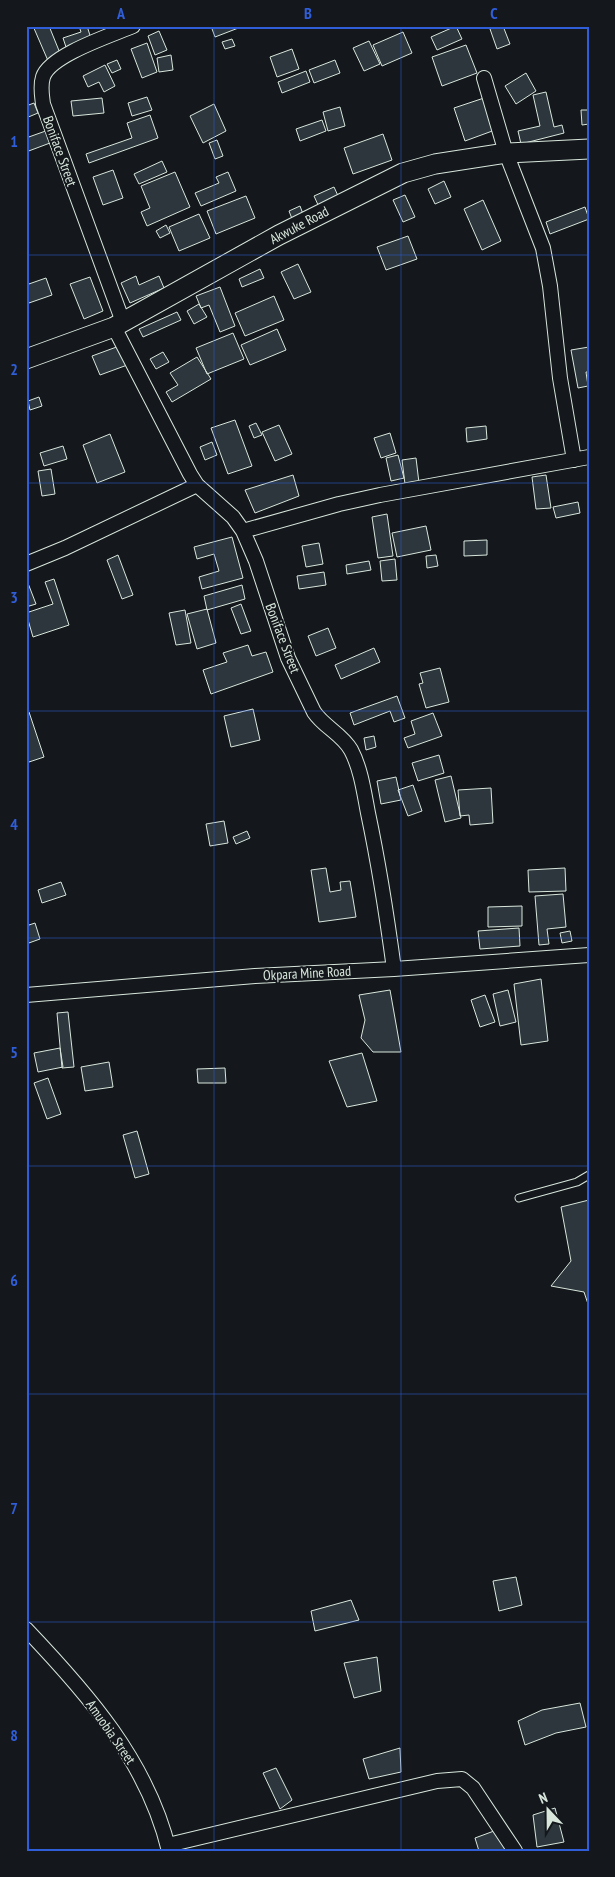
<svg xmlns="http://www.w3.org/2000/svg" width="615" height="1877" viewBox="0 0 615 1877" font-family="'PT Sans Narrow',sans-serif">
<style>
.building{fill:#2c363c;stroke:#d8e6dc}
.lines{fill:none;stroke-linecap:round;stroke-linejoin:round}
.lane-casing{stroke:#d8e6dc;stroke-width:9}
.street-casing{stroke:#d8e6dc;stroke-width:16}
.secondary-casing{stroke:#d8e6dc;stroke-width:21}
.lane{stroke:#14181c;stroke-width:7}
.street{stroke:#14181c;stroke-width:14}
.secondary{stroke:#14181c;stroke-width:19}
.grid{fill:none;stroke:#305dd8;stroke-width:1;stroke-opacity:0.55}
.labels{text-anchor:middle;stroke-width:4;stroke-linejoin:round;paint-order:stroke}
.street-label{font-size:14px;fill:#d8e6dc;stroke:#14181c}
.neatline{fill:none;stroke:#305dd8;stroke-width:2}
.grid-label{font-size:16px;text-anchor:middle;font-weight:bold;fill:#305dd8}
</style>
<rect width="100%" height="100%" fill="#14181c"/>
<path class="building" d="M 33,26 L 49,26 L 62,58 L 49,63 Z
M 79,26 L 87,26 L 94,48 L 69,56 L 63,38 L 81,32 Z
M 211,26 L 241,26 L 241,27 L 215,37 Z
M 456,26 L 462,39 L 437,50 L 431,37 Z
M 499,26 L 503,26 L 510,44 L 497,49 L 490,29 Z
M 159,31 L 167,50 L 155,55 L 148,36 Z
M 403,32 L 412,53 L 382,66 L 373,45 Z
M 232,39 L 235,46 L 225,49 L 222,42 Z
M 369,41 L 380,64 L 364,71 L 353,48 Z
M 147,43 L 157,72 L 142,78 L 131,49 Z
M 466,45 L 477,73 L 442,86 L 432,57 Z
M 292,49 L 299,69 L 277,77 L 270,57 Z
M 171,55 L 173,70 L 159,72 L 157,58 Z
M 117,60 L 121,69 L 112,73 L 107,64 Z
M 335,60 L 340,73 L 314,83 L 309,70 Z
M 105,65 L 115,86 L 104,92 L 99,82 L 88,87 L 83,76 Z
M 306,71 L 310,82 L 282,93 L 278,82 Z
M 526,73 L 536,91 L 516,104 L 505,86 Z
M 546,92 L 554,127 L 562,125 L 564,133 L 521,144 L 518,131 L 540,126 L 533,95 Z
M 147,97 L 152,110 L 132,116 L 128,103 Z
M 102,98 L 104,113 L 73,116 L 71,101 Z
M 484,98 L 495,130 L 465,141 L 454,108 Z
M 34,103 L 38,113 L 26,118 L 26,106 Z
M 214,104 L 226,131 L 203,143 L 190,116 Z
M 340,107 L 345,126 L 328,131 L 323,112 Z
M 581,110 L 589,110 L 589,124 L 582,125 Z
M 150,115 L 158,138 L 89,163 L 86,154 L 132,138 L 127,123 Z
M 322,120 L 326,131 L 300,141 L 296,129 Z
M 54,128 L 58,140 L 26,152 L 26,138 Z
M 383,134 L 392,160 L 353,174 L 344,148 Z
M 217,140 L 223,156 L 215,159 L 209,143 Z
M 162,161 L 167,172 L 139,184 L 134,174 Z
M 113,170 L 123,198 L 103,205 L 93,177 Z
M 175,172 L 190,207 L 147,226 L 141,212 L 150,208 L 141,186 Z
M 228,172 L 236,191 L 201,206 L 195,193 L 219,183 L 216,177 Z
M 444,181 L 451,197 L 435,204 L 428,189 Z
M 334,187 L 339,198 L 319,207 L 314,196 Z
M 405,195 L 415,217 L 403,222 L 393,200 Z
M 246,196 L 255,218 L 216,234 L 207,211 Z
M 483,200 L 501,241 L 482,250 L 464,209 Z
M 300,206 L 303,214 L 294,224 L 289,211 Z
M 585,207 L 589,219 L 550,234 L 546,222 Z
M 199,214 L 210,238 L 179,251 L 169,227 Z
M 166,225 L 170,233 L 160,238 L 156,231 Z
M 408,236 L 417,259 L 386,270 L 377,247 Z
M 298,264 L 311,292 L 294,299 L 281,272 Z
M 260,269 L 264,278 L 242,287 L 239,279 Z
M 136,276 L 139,285 L 159,276 L 164,288 L 130,303 L 121,283 Z
M 90,277 L 103,311 L 84,319 L 70,284 Z
M 46,278 L 52,295 L 26,304 L 26,285 Z
M 220,287 L 235,326 L 220,332 L 209,305 L 201,308 L 196,296 Z
M 274,296 L 284,320 L 245,336 L 235,313 Z
M 199,304 L 207,317 L 194,324 L 187,311 Z
M 177,312 L 181,320 L 143,337 L 139,329 Z
M 277,329 L 286,350 L 250,365 L 241,345 Z
M 233,333 L 244,359 L 207,374 L 196,348 Z
M 122,345 L 130,364 L 100,375 L 92,356 Z
M 589,347 L 589,372 L 586,372 L 588,386 L 578,388 L 571,350 Z
M 163,352 L 169,362 L 156,369 L 150,359 Z
M 197,357 L 211,379 L 172,402 L 166,392 L 178,385 L 170,373 Z
M 39,397 L 42,406 L 30,410 L 28,401 Z
M 235,420 L 252,466 L 228,474 L 211,428 Z
M 256,423 L 262,435 L 254,438 L 249,426 Z
M 279,425 L 292,454 L 275,461 L 262,432 Z
M 486,426 L 487,439 L 467,442 L 466,428 Z
M 390,433 L 396,453 L 381,458 L 374,438 Z
M 110,434 L 125,472 L 97,483 L 83,445 Z
M 212,442 L 217,455 L 205,460 L 200,447 Z
M 63,446 L 67,459 L 44,466 L 40,453 Z
M 398,455 L 404,478 L 391,481 L 386,458 Z
M 416,458 L 419,483 L 405,484 L 402,460 Z
M 51,469 L 55,494 L 42,496 L 38,471 Z
M 293,475 L 299,496 L 255,513 L 245,490 Z
M 546,475 L 551,508 L 536,509 L 532,477 Z
M 578,502 L 580,513 L 556,518 L 553,507 Z
M 387,514 L 393,556 L 378,558 L 372,517 Z
M 426,526 L 431,550 L 397,557 L 392,533 Z
M 232,537 L 243,578 L 202,589 L 199,577 L 219,571 L 214,554 L 197,559 L 194,547 Z
M 487,540 L 487,555 L 464,556 L 464,541 Z
M 319,543 L 323,564 L 306,567 L 302,546 Z
M 118,555 L 133,595 L 122,599 L 107,560 Z
M 436,555 L 438,566 L 427,568 L 426,556 Z
M 395,559 L 397,580 L 382,581 L 380,561 Z
M 369,561 L 371,570 L 347,574 L 346,565 Z
M 324,572 L 326,585 L 299,589 L 297,576 Z
M 26,578 L 36,604 L 26,607 Z
M 54,579 L 69,625 L 33,637 L 26,613 L 53,604 L 45,582 Z
M 242,585 L 245,599 L 207,610 L 204,596 Z
M 241,604 L 251,631 L 241,634 L 231,608 Z
M 207,609 L 216,643 L 197,649 L 187,614 Z
M 185,610 L 191,643 L 176,645 L 169,613 Z
M 328,628 L 336,648 L 316,656 L 308,636 Z
M 248,645 L 252,656 L 266,652 L 273,672 L 211,694 L 203,670 L 227,662 L 223,653 Z
M 374,648 L 380,662 L 341,679 L 335,665 Z
M 440,668 L 449,702 L 426,708 L 419,684 L 423,683 L 420,673 Z
M 397,696 L 405,718 L 394,722 L 390,711 L 354,725 L 350,713 Z
M 253,709 L 260,740 L 231,747 L 224,716 Z
M 29,712 L 44,757 L 26,763 L 26,713 Z
M 433,713 L 442,736 L 408,748 L 404,738 L 415,734 L 411,721 Z
M 374,736 L 376,747 L 366,750 L 364,738 Z
M 439,755 L 444,773 L 418,781 L 412,763 Z
M 451,776 L 461,818 L 445,822 L 435,780 Z
M 396,777 L 401,800 L 381,804 L 377,781 Z
M 413,785 L 422,811 L 408,816 L 398,790 Z
M 491,788 L 493,823 L 470,825 L 469,815 L 460,816 L 458,790 Z
M 224,821 L 228,843 L 210,846 L 206,824 Z
M 247,831 L 250,838 L 236,844 L 233,837 Z
M 326,868 L 330,892 L 341,890 L 340,882 L 350,881 L 356,917 L 319,922 L 311,870 Z
M 565,868 L 566,891 L 529,892 L 528,870 Z
M 61,882 L 66,895 L 42,903 L 38,890 Z
M 563,894 L 566,927 L 547,929 L 549,944 L 539,945 L 535,896 Z
M 522,906 L 522,926 L 488,927 L 488,907 Z
M 35,923 L 40,939 L 26,944 L 26,926 Z
M 519,928 L 520,946 L 480,949 L 478,931 Z
M 570,931 L 572,941 L 562,943 L 560,933 Z
M 541,979 L 548,1041 L 521,1045 L 514,984 Z
M 390,990 L 401,1052 L 373,1052 L 361,1038 L 365,1020 L 359,995 Z
M 508,990 L 516,1022 L 500,1026 L 493,994 Z
M 485,995 L 495,1022 L 480,1027 L 471,1000 Z
M 68,1012 L 74,1067 L 62,1068 L 57,1013 Z
M 60,1048 L 63,1067 L 38,1072 L 34,1053 Z
M 362,1053 L 377,1101 L 347,1107 L 329,1061 Z
M 109,1062 L 113,1087 L 85,1091 L 81,1067 Z
M 225,1068 L 226,1083 L 198,1083 L 197,1069 Z
M 48,1078 L 61,1114 L 47,1119 L 34,1083 Z
M 137,1131 L 149,1174 L 135,1178 L 123,1135 Z
M 589,1200 L 589,1307 L 584,1292 L 551,1286 L 571,1261 L 561,1207 Z
M 516,1577 L 522,1605 L 499,1611 L 493,1581 Z
M 351,1600 L 359,1620 L 315,1631 L 311,1611 Z
M 377,1657 L 381,1691 L 354,1698 L 344,1663 Z
M 580,1703 L 586,1727 L 556,1733 L 525,1745 L 518,1721 L 542,1710 Z
M 400,1748 L 401,1772 L 369,1779 L 363,1759 Z
M 276,1768 L 292,1800 L 280,1809 L 263,1773 Z
M 555,1808 L 564,1842 L 537,1847 L 533,1815 Z
M 494,1831 L 514,1851 L 479,1851 L 475,1838 Z"/>
<g class="lines">
<defs>
<path id="lane" d="M 519,1198 L 577,1182 L 589,1175"/>
<path id="street" d="M 484,78 L 506,153 L 543,248 L 550,286 L 560,378 L 574,460
M 123,322 L 43,104 C 42,95 40,86 43,77 C 50,55 112,35 133,26
M 114,327 L 190,474 L 197,485 L 233,517 L 243,531 L 256,561 L 288,658 L 314,712 C 324,727 342,734 351,750 C 361,769 364,792 368,813 C 379,865 387,917 394,969
M 243,531 L 339,504 L 380,495 L 589,457
M 26,564 L 65,548 L 197,485
M 26,995 L 255,976 L 394,969 L 589,955
M 26,1629 C 87,1693 148,1762 169,1851
M 168,1845 L 437,1781 L 462,1779 L 473,1788 L 515,1851"/>
<path id="secondary" d="M 26,359 L 114,327 L 279,235 L 403,173 L 435,164 L 506,153 L 589,149"/>
</defs>
<use href="#lane" class="lane-casing"/>
<use href="#street" class="street-casing"/>
<use href="#secondary" class="secondary-casing"/>
<use href="#lane" class="lane"/>
<use href="#street" class="street"/>
<use href="#secondary" class="secondary"/>
</g>
<path class="grid" d="M 214,26 L 214,1851M 401,26 L 401,1851M 26,255 L 589,255M 26,483 L 589,483M 26,711 L 589,711M 26,938 L 589,938M 26,1166 L 589,1166M 26,1394 L 589,1394M 26,1622 L 589,1622"/>
<g class="labels">
<g class="street-label">
<text transform="translate(60 151) rotate(70)" y="5">Boniface Street</text>
<text transform="translate(299 225) rotate(-28)" y="5">Akwuke Road</text>
<text transform="translate(283 638) rotate(69)" y="5">Boniface Street</text>
<text transform="translate(307 973) rotate(-3)" y="5">Okpara Mine Road</text>
<text transform="translate(111 1732) rotate(55)" y="5">Amuobia Street</text>
</g>
</g>
<rect width="615" height="1877" fill="none" stroke="#14181c" stroke-width="55"/>
<g transform="translate(548 1810) rotate(338)" stroke="#14181c" stroke-width="4" paint-order="stroke">
<path d="M0-4L9 19L0 12L-9 19Z" fill="#d8e6dc"/>
<text y="-8" font-size="14" font-weight="bold" text-anchor="middle" fill="#d8e6dc">N</text>
</g>
<rect x="28" y="28" width="560" height="1822" class="neatline"/>
<g class="grid-label">
<text x="121" y="19">A</text>
<text x="308" y="19">B</text>
<text x="494" y="19">C</text>
<text x="14" y="147">1</text>
<text x="14" y="375">2</text>
<text x="14" y="603">3</text>
<text x="14" y="830">4</text>
<text x="14" y="1058">5</text>
<text x="14" y="1286">6</text>
<text x="14" y="1514">7</text>
<text x="14" y="1741">8</text>
</g>
</svg>
